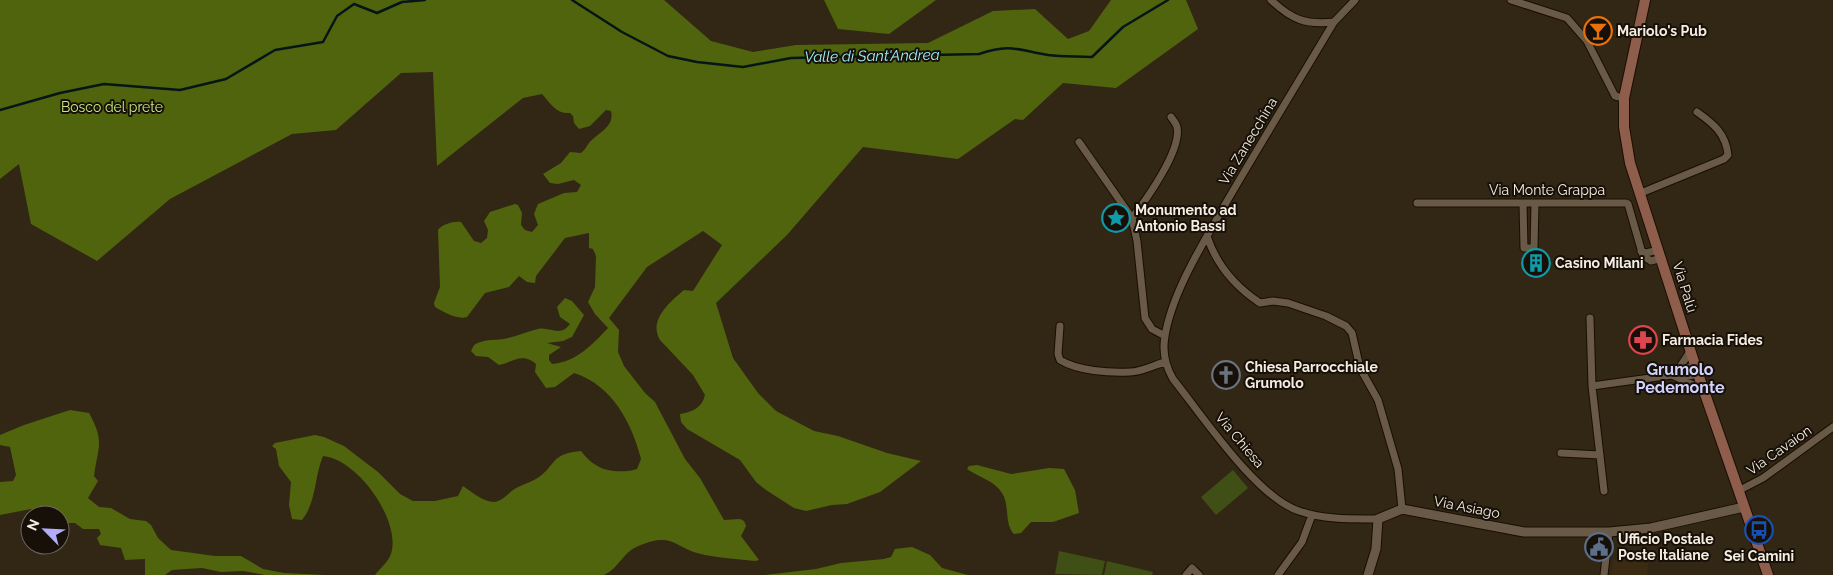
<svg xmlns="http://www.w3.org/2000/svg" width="1833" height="575" viewBox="0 0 1833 575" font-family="Raleway,sans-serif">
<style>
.built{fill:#3c2b13}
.green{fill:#404f16}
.forest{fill:#50640e}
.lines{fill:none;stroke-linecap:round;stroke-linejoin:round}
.stream{stroke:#061617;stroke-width:2.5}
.minor-casing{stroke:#1a0e01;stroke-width:9}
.tertiary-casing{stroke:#1a0e01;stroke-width:11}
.secondary-casing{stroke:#1a0e01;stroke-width:12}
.minor{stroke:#685a46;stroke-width:7}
.tertiary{stroke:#685a46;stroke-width:9}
.secondary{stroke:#8f5d4b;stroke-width:10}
.labels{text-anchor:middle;stroke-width:4;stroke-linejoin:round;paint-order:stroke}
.poi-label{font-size:14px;font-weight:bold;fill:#f5ede1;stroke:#161008;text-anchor:start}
.park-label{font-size:14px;fill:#c9e87d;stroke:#161008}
.street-label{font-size:14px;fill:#f5ede1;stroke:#161008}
.water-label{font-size:15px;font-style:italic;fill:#9ff4fc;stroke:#161008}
.quarter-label{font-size:16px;font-weight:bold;fill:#d1d2fd;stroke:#161008}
</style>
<rect width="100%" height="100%" fill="#322614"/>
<path class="built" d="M 1613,560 L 1648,563 L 1647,575 L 1611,575 Z"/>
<path class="green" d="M 1233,470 L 1248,488 L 1216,515 L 1201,497 Z
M 1059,551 L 1105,561 L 1102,575 L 1055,574 Z
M 1107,561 L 1153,572 L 1152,575 L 1104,575 Z"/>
<path class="forest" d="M 0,0 L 664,0 L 711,41 L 753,52 L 796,45 L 928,43 L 993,11 L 1035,9 L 1068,39 L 1089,31 L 1111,0 L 1186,0 L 1198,29 L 1116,88 L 1063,83 L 1023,120 L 1015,119 L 958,159 L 863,147 L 787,235 L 716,303 L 733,358 L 758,393 L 776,411 L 814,431 L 838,436 L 887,453 L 921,461 L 880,492 L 847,504 L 832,505 L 806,511 L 794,508 L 766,490 L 756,482 L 740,460 L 687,429 L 681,422 L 680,414 C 692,412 702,408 705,395 L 693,375 L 660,340 C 648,320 670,302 684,290 L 693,291 L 722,245 L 703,231 L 647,267 L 609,318 L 619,330 L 618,352 L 624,366 L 645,393 L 655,402 L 685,459 L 700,478 L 724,520 L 740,519 L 744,521 L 746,526 L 741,536 L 759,560 L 755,561 C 739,559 721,558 705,555 C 672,549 676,530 636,547 C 623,553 618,569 604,575 L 375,575 C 381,567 390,561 392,550 C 398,517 357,459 323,456 C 314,477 317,501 302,520 L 292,519 L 289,505 L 291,482 L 279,466 L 276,449 L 272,446 L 275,443 L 315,435 L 324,437 L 344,446 L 378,472 L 400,494 L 413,501 L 435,501 L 458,496 L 463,486 C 472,492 483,502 494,502 C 501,502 508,494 513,490 C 520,485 527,484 534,480 C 557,468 547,454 581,451 C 585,456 590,462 596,465 C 605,472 626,473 637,469 L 641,459 C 632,423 612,385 574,373 L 555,387 L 546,388 L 535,372 L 536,364 C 522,352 514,362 499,365 L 488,357 L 476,356 L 471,351 L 474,345 C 485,338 496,341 508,338 C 518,336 528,331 538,329 C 550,326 560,338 570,324 L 560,317 L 557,307 L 565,298 L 572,301 L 584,315 L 572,337 L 563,341 L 547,343 L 561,347 L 549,355 L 549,360 L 552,364 C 576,362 592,345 608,328 L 595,314 L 588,302 L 595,287 L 596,256 L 593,249 L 589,248 L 589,233 L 565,238 L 536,276 L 535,283 L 527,282 L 519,276 L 509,287 L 485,293 L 467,317 C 457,320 444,312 435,307 L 434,303 L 440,287 L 438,230 C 442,224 454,221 461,222 L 474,241 L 481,243 L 487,238 L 488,230 L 484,221 L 490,212 L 515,204 L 518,205 L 522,213 L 521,225 L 525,230 L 532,232 L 538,225 L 534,214 L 538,204 L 564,193 L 577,192 L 581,185 L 574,180 L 558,184 L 550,183 L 543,174 L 561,163 L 570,152 L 581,153 C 585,150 586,147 589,143 C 598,133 615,127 611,111 L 606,110 L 590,126 L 579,129 L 574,123 L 573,116 L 570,113 C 556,114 551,104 542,94 L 523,98 L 437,166 L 433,72 L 401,73 L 336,130 L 292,134 L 170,199 L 97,261 L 31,224 L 19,164 L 0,179 Z
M 824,0 L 936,0 L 889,34 L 838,29 Z
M 70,410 L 89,413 C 105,442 98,446 94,476 L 98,481 L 88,498 L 99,507 L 111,508 L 130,519 L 146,521 L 151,525 L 158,538 L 171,550 L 215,556 L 241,556 L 263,569 L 284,573 L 325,575 L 265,575 L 243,571 L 221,572 L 202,568 L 172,570 L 165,575 L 145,575 L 145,559 L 125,560 L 121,548 L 100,545 L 97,538 L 101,534 L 99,529 L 83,529 L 75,523 L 62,523 L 60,522 L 60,515 L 44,515 L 31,509 L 0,515 L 0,482 L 13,481 L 16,475 L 10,447 L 0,445 L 0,435 L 24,425 Z
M 977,465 L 1011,474 L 1049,468 L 1064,469 L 1075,490 L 1079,513 L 1053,522 L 1031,522 L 1021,533 L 1014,534 C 1004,524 1010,505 1002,493 C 994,480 978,477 967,469 L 969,466 Z
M 912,547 L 930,555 L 942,568 L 968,575 L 765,575 L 816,569 L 841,563 L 884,559 L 891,557 L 895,549 Z"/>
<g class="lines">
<path class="stream" d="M 572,0 L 622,32 L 668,56 L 697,62 L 743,67 L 791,58 L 979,54 C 1011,43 1017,50 1048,55 C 1063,57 1078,56 1092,57 L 1123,27 L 1168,0
M 0,110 L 60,93 L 104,84 L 180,90 L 226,79 L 275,50 L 323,42 L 337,16 L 354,4 L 377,13 L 402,2 L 425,0"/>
<defs>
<path id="minor" d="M 1271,0 C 1292,20 1306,25 1334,22
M 1355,0 L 1334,22 C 1297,84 1259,146 1223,208 C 1202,245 1172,293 1165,336 C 1162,352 1165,365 1173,379 C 1202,415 1256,497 1299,511 C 1325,520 1352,519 1378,519
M 1511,0 L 1567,18 L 1587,41 L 1615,96 L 1624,98
M 1079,142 L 1132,218 L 1137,241 L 1145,318 L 1152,329 L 1165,336
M 1641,193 L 1724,159 L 1728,155 C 1726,134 1714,124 1697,112
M 1417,203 L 1626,203 L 1628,204 L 1643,256 L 1651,261 L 1662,258
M 1523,203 L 1524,248 L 1534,248 L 1535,203
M 1132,218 C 1146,200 1182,150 1177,127 C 1176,123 1173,120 1171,117
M 1207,236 C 1216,264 1236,287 1260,303 L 1273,301 L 1288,303 L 1326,316 L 1346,326 L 1352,333 L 1360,368 L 1378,400 L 1398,469 L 1402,509
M 1641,251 L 1646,253 L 1659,250
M 1590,318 L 1592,386
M 1060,326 L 1058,354 L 1060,360 C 1078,371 1109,373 1130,372 C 1142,372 1154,365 1165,362
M 1679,369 L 1691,367 L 1696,369 L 1693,375 L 1680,378
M 1678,370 L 1691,350
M 1561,453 L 1600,455
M 1604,491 L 1592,386 L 1672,375 L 1704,390
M 1738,491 L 1763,478 L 1833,427
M 1186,575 L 1192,568 L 1199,575
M 1278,575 L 1302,542 L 1312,515
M 1604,575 L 1609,532"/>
<path id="tertiary" d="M 1368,575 L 1376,549 L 1378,519 L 1402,509 L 1524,532 L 1609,532 L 1651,528 L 1744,507"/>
<path id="secondary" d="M 1645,0 L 1624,98 L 1624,127 L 1630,163 L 1696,368 L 1768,575"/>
</defs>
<use href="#minor" class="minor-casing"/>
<use href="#tertiary" class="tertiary-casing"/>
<use href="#secondary" class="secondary-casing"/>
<use href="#minor" class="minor"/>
<use href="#tertiary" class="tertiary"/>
<use href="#secondary" class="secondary"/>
</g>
<defs>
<symbol id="bar-ring" viewBox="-11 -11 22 22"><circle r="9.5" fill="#161008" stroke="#e8710a" stroke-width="1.5"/><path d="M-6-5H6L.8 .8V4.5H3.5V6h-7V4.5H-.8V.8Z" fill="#e8710a"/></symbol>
<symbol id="sight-ring" viewBox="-11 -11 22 22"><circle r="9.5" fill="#161008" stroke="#0f9aa8" stroke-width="1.5"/><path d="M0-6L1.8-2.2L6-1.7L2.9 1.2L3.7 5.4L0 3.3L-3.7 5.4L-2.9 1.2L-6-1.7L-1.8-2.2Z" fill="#0f9aa8"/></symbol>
<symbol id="building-ring" viewBox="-11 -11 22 22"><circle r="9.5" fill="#161008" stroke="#0f9aa8" stroke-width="1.5"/><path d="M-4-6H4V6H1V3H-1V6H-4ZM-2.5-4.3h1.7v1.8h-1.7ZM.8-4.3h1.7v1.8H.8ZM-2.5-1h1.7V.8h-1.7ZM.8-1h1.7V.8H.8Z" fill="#0f9aa8"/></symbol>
<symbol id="pharmacy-ring" viewBox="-11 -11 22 22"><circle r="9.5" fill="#161008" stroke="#e0444e" stroke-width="1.5"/><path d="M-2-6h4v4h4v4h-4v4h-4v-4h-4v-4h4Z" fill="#e0444e"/></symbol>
<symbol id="church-ring" viewBox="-11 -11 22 22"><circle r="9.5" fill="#161008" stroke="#6b7280" stroke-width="1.5"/><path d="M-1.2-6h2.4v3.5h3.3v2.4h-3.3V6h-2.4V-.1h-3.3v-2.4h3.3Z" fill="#6b7280"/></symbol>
<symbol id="bus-ring" viewBox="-11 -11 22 22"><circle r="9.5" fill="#161008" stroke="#1a4fb4" stroke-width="1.5"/><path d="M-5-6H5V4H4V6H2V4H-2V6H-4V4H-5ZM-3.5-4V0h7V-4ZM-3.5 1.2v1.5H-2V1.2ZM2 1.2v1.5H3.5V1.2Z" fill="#1a4fb4"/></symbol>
<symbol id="civic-ring" viewBox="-11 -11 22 22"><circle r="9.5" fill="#161008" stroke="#5c6f8a" stroke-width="1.5"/><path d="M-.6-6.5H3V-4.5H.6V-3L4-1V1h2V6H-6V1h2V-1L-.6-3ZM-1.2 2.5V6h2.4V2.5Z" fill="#5c6f8a"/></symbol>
</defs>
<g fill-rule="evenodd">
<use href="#bar-ring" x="1582" y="15" width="32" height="32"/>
<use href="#sight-ring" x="1100" y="202" width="32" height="32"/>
<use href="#building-ring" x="1520" y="247" width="32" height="32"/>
<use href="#pharmacy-ring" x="1627" y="324" width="32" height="32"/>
<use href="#church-ring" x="1210" y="359" width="32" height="32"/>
<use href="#bus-ring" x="1743" y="514" width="32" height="32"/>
<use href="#civic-ring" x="1583" y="531" width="32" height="32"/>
</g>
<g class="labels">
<g class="poi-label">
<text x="1617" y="36">Mariolo's Pub</text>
<text x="1135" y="215">Monumento ad<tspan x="1135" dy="16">Antonio Bassi</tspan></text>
<text x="1555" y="268">Casino Milani</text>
<text x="1662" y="345">Farmacia Fides</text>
<text x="1245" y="372">Chiesa Parrocchiale<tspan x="1245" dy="16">Grumolo</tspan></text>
<text x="1618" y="544">Ufficio Postale<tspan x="1618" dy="16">Poste Italiane</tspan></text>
<text x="1759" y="561" text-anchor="middle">Sei Camini</text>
</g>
<g class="park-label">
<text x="112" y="112">Bosco del prete</text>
</g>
<g class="street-label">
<text transform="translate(1248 141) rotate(-59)" y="5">Via Zanecchina</text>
<text x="1547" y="195">Via Monte Grappa</text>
<text transform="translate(1685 287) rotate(73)" y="5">Via Palù</text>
<text transform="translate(1240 440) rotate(50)" y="5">Via Chiesa</text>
<text transform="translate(1779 450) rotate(-35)" y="5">Via Cavaion</text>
<text transform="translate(1467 507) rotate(11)" y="5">Via Asiago</text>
</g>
<g class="water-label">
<text transform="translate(872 56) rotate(-1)" y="5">Valle di Sant'Andrea</text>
</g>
<g class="quarter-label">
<text x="1680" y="375">Grumolo<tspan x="1680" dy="18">Pedemonte</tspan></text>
</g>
</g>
<g transform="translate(45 530) rotate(294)"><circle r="24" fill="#161008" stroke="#6f685f"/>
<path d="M0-4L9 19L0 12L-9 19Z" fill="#b0aefa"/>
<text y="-8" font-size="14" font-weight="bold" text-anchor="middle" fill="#f5ede1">N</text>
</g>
</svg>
